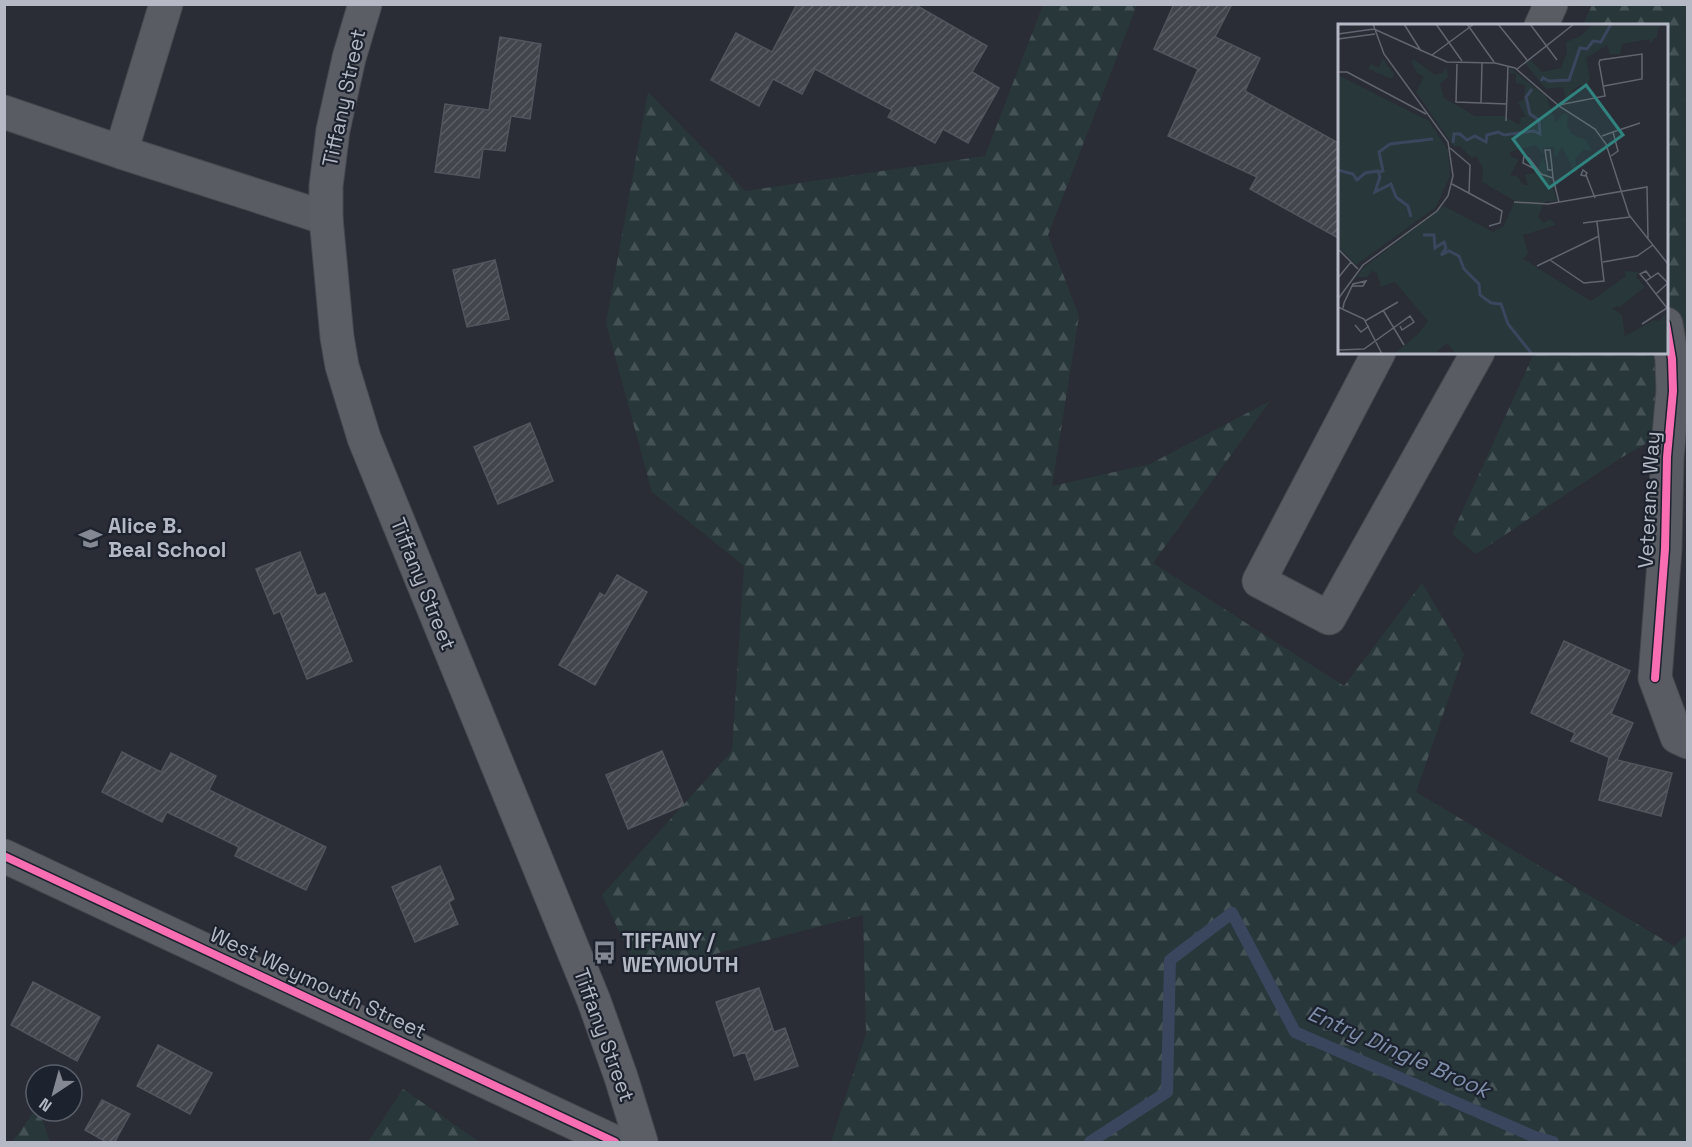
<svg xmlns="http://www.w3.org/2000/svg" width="1692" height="1147" viewBox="0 0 1692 1147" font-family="'Space Grotesk',sans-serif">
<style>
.forest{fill:url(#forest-firs)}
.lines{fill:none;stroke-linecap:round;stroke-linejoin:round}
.stream{stroke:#3a465d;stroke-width:12}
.building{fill:url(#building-hatch);stroke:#51555d;stroke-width:1.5}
.minor-casing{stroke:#46484e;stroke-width:35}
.major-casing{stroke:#474a52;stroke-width:35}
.minor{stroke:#595c63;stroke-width:33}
.major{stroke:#5b5e65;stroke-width:33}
.cycleway-casing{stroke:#1d232e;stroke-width:11}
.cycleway{stroke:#f96db3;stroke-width:8}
.labels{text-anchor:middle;stroke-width:4.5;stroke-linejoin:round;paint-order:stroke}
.street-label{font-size:21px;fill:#b4b9c5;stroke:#1d232e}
.poi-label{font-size:21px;font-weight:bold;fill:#b4b9c5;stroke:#1d232e;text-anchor:start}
.water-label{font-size:22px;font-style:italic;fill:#7e8eaa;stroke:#1d232e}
.inset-river{fill:none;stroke:#3a465d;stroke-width:3}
.inset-road{fill:none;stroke:#61656f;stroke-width:1.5}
.view{fill:#30837f;fill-opacity:0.15;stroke:#30837f;stroke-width:3}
.inset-edge{fill:none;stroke:#b4b9c5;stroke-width:3}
</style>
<defs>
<pattern id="forest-firs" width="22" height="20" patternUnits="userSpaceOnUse" patternTransform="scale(1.5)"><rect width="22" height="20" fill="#28373a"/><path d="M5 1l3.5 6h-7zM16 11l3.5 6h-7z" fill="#455255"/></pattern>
<pattern id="building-hatch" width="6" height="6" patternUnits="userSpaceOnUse" patternTransform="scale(1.5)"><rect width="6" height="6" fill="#42454c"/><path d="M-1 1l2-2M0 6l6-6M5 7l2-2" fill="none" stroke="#5b5e64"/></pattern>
</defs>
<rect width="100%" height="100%" fill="#2a2d35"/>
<path class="forest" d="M 1043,5 L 1137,5 L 1048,235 L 1079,316 L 1052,486 L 1150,464 L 1270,401 L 1153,563 L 1344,686 L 1422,583 L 1464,654 L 1416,792 L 1674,946 L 1687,935 L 1687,1142 L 831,1142 L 866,1034 L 863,915 L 639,974 L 602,895 L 732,751 L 744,566 L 652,492 L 606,323 L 648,92 L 745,191 L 985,156 Z
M 1592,5 L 1687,5 L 1687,420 L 1619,459 L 1476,554 L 1452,534 L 1534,353 L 1666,352 L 1666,26 L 1583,25 Z
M 403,1089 L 478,1141 L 477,1142 L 368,1142 Z
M 36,1109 L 36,1111 L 39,1111 L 50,1142 L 12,1142 Z"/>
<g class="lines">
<path class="stream" d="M 1090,1142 L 1167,1092 L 1170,960 L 1232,913 L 1295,1032 L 1535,1137 L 1553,1142"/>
</g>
<path class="building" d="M 797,4 L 914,4 L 987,46 L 972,72 L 999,88 L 968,143 L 943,129 L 935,143 L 888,117 L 892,110 L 815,69 L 802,94 L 773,79 L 759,106 L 711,80 L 736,33 L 772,52 Z
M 1174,4 L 1232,4 L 1215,37 L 1260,58 L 1245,91 L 1340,144 L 1340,239 L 1250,189 L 1257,177 L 1168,136 L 1198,69 L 1154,49 Z
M 500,37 L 541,44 L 530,119 L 511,116 L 505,151 L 483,149 L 479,178 L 435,172 L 445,104 L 489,110 Z
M 495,260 L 509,319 L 467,327 L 453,270 Z
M 530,423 L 553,481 L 498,504 L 474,447 Z
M 300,552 L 317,596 L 325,593 L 352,661 L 307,679 L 280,611 L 274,614 L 256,569 Z
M 617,575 L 647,592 L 595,685 L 559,665 L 600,593 L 605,596 Z
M 1564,641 L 1630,671 L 1611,714 L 1633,723 L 1617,760 L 1672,773 L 1661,816 L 1599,800 L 1609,758 L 1611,758 L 1571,741 L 1575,733 L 1531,713 Z
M 662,751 L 684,805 L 628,829 L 606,775 Z
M 122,752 L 161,772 L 171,753 L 216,776 L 209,790 L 326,847 L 306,890 L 235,856 L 239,847 L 167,812 L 162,822 L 102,792 Z
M 440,866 L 454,899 L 449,902 L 458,924 L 415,942 L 392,887 Z
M 33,982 L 100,1017 L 77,1061 L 11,1025 Z
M 759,988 L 774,1032 L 785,1028 L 798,1066 L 755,1080 L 745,1052 L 734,1056 L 716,1002 Z
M 158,1045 L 212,1073 L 190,1114 L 137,1086 Z
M 102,1100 L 130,1114 L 114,1143 L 108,1143 L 85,1130 Z"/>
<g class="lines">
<defs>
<path id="minor" d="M 166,4 L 121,152 L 326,218
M 1541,26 L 1551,4
M 4,112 L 121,152
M 1666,324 L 1672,359 L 1673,391 L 1667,457 L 1665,549 L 1655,678 L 1677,737 L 1688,742
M 1379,352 L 1259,581 L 1329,618 L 1478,352
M 4,856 L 615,1142"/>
<path id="major" d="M 365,4 L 349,58 L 333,130 L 326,186 L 326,218 L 337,337 L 342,366 L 364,438 L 594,1001 L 621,1077 L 641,1142"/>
</defs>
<use href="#minor" class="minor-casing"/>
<use href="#major" class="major-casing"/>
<use href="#minor" class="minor"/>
<use href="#major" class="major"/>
<defs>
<path id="cycleway" d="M 1655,678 L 1665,549 L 1667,457 L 1673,391 L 1672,359 L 1666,324
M 4,856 L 615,1142"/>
</defs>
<use href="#cycleway" class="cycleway-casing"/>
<use href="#cycleway" class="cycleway"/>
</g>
<defs>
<symbol id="school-bare" viewBox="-9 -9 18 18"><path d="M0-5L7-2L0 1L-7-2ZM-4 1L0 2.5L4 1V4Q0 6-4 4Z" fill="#848893" stroke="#1d232e" stroke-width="2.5" paint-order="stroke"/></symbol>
<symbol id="bus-bare" viewBox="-9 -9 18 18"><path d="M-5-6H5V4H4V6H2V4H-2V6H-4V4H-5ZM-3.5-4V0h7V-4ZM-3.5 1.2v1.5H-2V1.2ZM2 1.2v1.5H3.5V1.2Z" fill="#848893" stroke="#1d232e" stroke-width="2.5" paint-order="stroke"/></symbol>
</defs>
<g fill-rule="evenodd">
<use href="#school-bare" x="74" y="522" width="33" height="33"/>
<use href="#bus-bare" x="588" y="936" width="33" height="33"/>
</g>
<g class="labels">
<g class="street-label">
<text transform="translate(344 98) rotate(-78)" y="7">Tiffany Street</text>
<text transform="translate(1649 500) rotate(-87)" y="7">Veterans Way</text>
<text transform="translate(423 584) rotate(68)" y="7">Tiffany Street</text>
<text transform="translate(318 983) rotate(25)" y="7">West Weymouth Street</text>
<text transform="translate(604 1035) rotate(70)" y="7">Tiffany Street</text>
</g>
<g class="poi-label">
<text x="108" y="533">Alice B.<tspan x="108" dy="24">Beal School</tspan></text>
<text x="622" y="948">TIFFANY /<tspan x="622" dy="24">WEYMOUTH</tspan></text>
</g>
<g class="water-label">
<text transform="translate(1399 1051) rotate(24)" y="8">Entry Dingle Brook</text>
</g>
</g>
<g transform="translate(1338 24)">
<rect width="330" height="330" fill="#2a2d35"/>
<path d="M 255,0 L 323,0 L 313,20 L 310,14 L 285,17 L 282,30 L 272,31 L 269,21 L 248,34 L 252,55 L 248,64 L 243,61 L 234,66 L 233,76 L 228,77 L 225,62 L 208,65 L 187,39 L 193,36 L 204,48 L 223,44 L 229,29 L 228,18 L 243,12 ZM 44,34 L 56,50 L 54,55 L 30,45 L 33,40 L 41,44 ZM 77,36 L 97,51 L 105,49 L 108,42 L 110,53 L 102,60 L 106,74 L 137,92 L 166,92 L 181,101 L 183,93 L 188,93 L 180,79 L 186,75 L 187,61 L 178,59 L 178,50 L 172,49 L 172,44 L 208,72 L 218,98 L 226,89 L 230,91 L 229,101 L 234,110 L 248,116 L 254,127 L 246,126 L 237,135 L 240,148 L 236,148 L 224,123 L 217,134 L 216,123 L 205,124 L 205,131 L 198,121 L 172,128 L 172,132 L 181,136 L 172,151 L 180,153 L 185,161 L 190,161 L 187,151 L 197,149 L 205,134 L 219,177 L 206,178 L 200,193 L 206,199 L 212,195 L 218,201 L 185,211 L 190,229 L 185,235 L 253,277 L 288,252 L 286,247 L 301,248 L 298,253 L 307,263 L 283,282 L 274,284 L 284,291 L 287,312 L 316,296 L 322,297 L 327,289 L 330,330 L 118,330 L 109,319 L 96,330 L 56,330 L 80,310 L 90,297 L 57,258 L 43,263 L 39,249 L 34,247 L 29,253 L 19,253 L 24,245 L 106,182 L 155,208 L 165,203 L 177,177 L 144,158 L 145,144 L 138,132 L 134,134 L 122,122 L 116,123 L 78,68 L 86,53 L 78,48 L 73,37 Z" fill="#28373a"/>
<path d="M 266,0 L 320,0 L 319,14 L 271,22 L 271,19 L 246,32 L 250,50 L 243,51 L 237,63 L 210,64 L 203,56 L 230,48 L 229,31 ZM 0,51 L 91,97 L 110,126 L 112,152 L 98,183 L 18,241 L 0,222 Z" fill="#28373a"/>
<path class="inset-river" d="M 203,57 L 205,54 L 211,57 L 231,56 L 242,24 L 249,25 L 255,17 L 263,18 L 273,0M 115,119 L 116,110 L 122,110 L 129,116 L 137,112 L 148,118 L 149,111 L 160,108 L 166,111 L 196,107 L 202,110 L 201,96 L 192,90 L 188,73 L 194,65M 0,146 L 15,150 L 19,156 L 27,149 L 40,147 L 42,153 L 37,168 L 53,160 L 58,173 L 70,182 L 73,193M 42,148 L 45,147 L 41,128 L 52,120 L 95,115M 85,211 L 96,211 L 97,224 L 106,218 L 108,224 L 103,231 L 111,227 L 121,232 L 126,245 L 141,260 L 142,271 L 153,279 L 163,280 L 170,300 L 194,330"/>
<path class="inset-road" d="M 66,0 L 83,27M 98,0 L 124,37M 129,0 L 156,38M 160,0 L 189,36M 192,0 L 219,36M 36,5 L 109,38 L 157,39 L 177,44 L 221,82 L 257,105 L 268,120 L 291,191 L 330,240M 0,10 L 36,5M 0,15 L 37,10M 94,31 L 136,0M 119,40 L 118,78 L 169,80M 330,43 L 330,88M 179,45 L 236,0M 0,48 L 9,48 L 88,90M 143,79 L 144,39M 221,81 L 267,72 L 261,39 L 262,36 L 304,30 L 304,55 L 266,62M 168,97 L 170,42M 275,108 L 302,99M 264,112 L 275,108 L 280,127 L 273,132M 112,124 L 132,141 L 131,169M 199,146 L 185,139 L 186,132 L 191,134 L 203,150 L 215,154 L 221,178M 215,146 L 210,146 L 207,126 L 212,126 L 214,143 L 215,154M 245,146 L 249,149 L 247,152 L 243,151 ZM 248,151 L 257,174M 114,160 L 164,187 L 162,199 L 151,202M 176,178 L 210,180 L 309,163 L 310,214M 245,199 L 292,193M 0,225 L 20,245M 212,236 L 246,259 L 266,257 L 259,198M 265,238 L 299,232 L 315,221M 199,242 L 261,212M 0,254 L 13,238M 308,257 L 302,250 L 308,247 L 313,254M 318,270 L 308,257 L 320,249 L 330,259M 0,275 L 25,241 L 99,187 L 110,172 L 115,152 L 110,118 L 46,30 L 35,0M 0,283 L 26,295 L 44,330M 5,284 L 6,279 L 15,260 L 28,257 L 25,262 L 14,262M 329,284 L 318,270 L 330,259M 45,286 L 66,321M 27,297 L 60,278M 304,300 L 329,284M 17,301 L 23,308 L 31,302M 1,326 L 26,325 L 72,292 L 76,298 L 64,306 L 62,302"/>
<path class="view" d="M 248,61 L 285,111 L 211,164 L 175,115 Z"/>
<rect width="330" height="330" class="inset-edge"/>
</g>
<rect width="1692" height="1147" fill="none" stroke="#b4b9c5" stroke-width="12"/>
<g transform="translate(54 1093) rotate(216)"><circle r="28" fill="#1d232e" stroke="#595f6a" stroke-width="1.5"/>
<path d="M0-4.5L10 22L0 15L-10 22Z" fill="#848893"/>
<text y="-9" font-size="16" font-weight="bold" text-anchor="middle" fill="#b4b9c5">N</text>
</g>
</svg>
